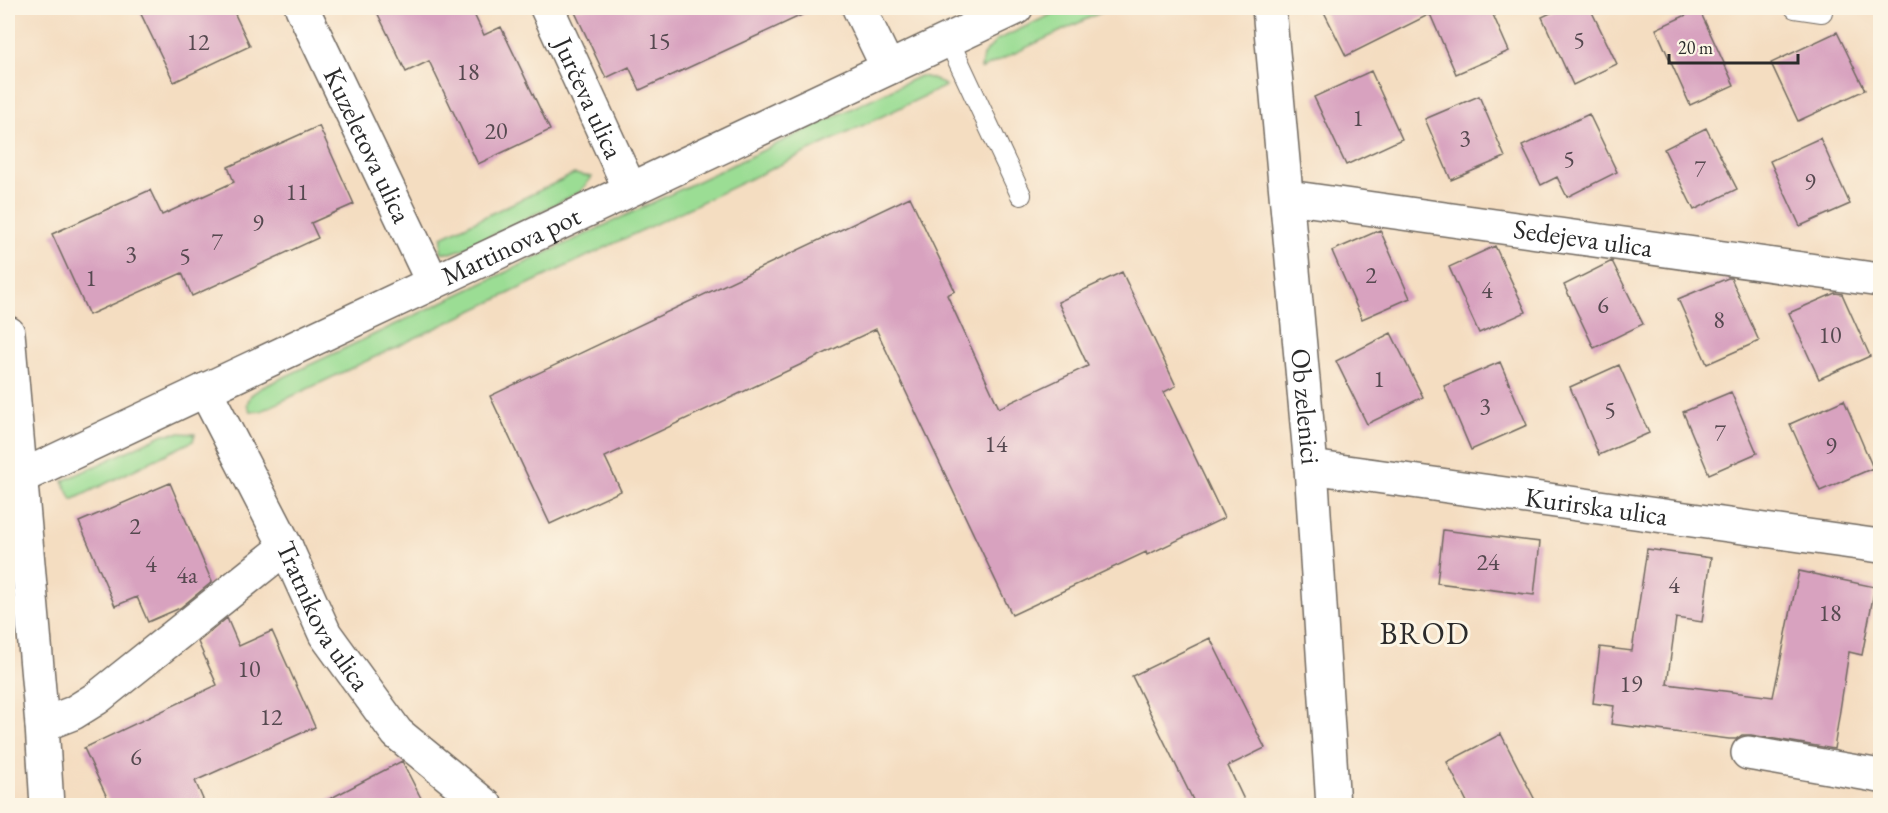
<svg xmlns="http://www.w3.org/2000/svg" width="1888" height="813" viewBox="0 0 1888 813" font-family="'EB Garamond',serif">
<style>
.green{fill:#9bdd94;stroke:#638460;stroke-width:1.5}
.building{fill:#d8a2bf}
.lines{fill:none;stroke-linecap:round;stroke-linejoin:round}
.service-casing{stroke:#716960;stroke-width:22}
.minor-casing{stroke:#716960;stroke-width:36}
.service{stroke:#fff;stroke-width:20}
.minor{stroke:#fff;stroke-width:33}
.labels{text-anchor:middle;stroke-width:6;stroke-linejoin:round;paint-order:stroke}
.number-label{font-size:24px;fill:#564950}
.street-label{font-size:27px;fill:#2b2b2b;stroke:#fcf5e5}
.quarter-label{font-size:30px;letter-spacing:1.5px;fill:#2b2b2b;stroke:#fcf5e5}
</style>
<rect width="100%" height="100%" fill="#fcf5e5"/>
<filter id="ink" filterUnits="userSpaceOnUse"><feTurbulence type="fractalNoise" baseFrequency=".0167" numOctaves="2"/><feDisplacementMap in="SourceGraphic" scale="12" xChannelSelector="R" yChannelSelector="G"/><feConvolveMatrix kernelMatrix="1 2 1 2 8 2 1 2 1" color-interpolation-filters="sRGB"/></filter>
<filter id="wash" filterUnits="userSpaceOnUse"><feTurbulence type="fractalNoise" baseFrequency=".008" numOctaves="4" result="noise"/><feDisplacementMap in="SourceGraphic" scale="24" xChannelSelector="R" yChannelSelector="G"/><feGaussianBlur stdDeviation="1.35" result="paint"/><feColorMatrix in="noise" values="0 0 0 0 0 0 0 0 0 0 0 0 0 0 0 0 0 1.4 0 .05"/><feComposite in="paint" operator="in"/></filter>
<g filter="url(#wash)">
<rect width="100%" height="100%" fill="#f4ddc1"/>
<path class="green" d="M 1065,8 L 1110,8 L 981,69 L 983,55 L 997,40 Z
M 920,76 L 935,79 L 946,86 L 261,411 L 250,411 L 247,404 L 251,395 L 261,388 Z
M 574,174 L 592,177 L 580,192 L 468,247 L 451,253 L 441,252 L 442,237 Z
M 178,433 L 195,434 L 193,441 L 72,500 L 63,481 L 164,434 Z"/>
<g id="blocks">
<path class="building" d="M 138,8 L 232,8 L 250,46 L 174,82 Z
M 375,8 L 471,8 L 484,35 L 501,27 L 550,130 L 478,164 L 429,61 L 406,72 Z
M 573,8 L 817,8 L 640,90 L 629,67 L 606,78 Z
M 1322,8 L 1490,8 L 1509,51 L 1456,74 L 1430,14 L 1346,56 Z
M 1561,8 L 1590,8 L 1617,64 L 1573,85 L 1542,17 Z
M 1699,9 L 1734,85 L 1690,105 L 1656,29 Z
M 1837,32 L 1865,90 L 1798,121 L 1771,63 Z
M 1371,71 L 1402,139 L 1346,165 L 1314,97 Z
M 1479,96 L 1505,157 L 1451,180 L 1425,119 Z
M 1589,114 L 1617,172 L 1567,197 L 1557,177 L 1541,185 L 1522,146 Z
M 319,126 L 354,204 L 311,223 L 318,238 L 192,296 L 182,273 L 89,315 L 52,234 L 150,190 L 162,215 L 234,182 L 228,167 Z
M 1706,128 L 1737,189 L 1694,210 L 1664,149 Z
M 1820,138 L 1850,204 L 1800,226 L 1770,161 Z
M 910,197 L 955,291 L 947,295 L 999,408 L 1088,366 L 1058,302 L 1122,272 L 1176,386 L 1164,392 L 1224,518 L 1147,555 L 1146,552 L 1012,615 L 876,329 L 605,457 L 621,491 L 550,524 L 490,396 Z
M 1380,230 L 1410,298 L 1362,319 L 1332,251 Z
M 1495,246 L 1526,312 L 1479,333 L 1449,267 Z
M 1612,261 L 1643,324 L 1594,348 L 1564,285 Z
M 1728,278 L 1731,278 L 1759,341 L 1707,364 L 1678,299 Z
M 1835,293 L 1842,294 L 1870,356 L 1819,379 L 1789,313 Z
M 1391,333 L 1423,397 L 1367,424 L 1336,361 Z
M 1500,362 L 1527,425 L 1471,450 L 1444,386 Z
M 1619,365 L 1649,433 L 1599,455 L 1570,387 Z
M 1731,392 L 1757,453 L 1709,474 L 1683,412 Z
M 1844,400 L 1873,468 L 1820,491 L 1790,424 Z
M 170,483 L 212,582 L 180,608 L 148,622 L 137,597 L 115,606 L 79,522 Z
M 1443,530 L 1540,542 L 1534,595 L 1437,583 Z
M 1647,549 L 1711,558 L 1702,622 L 1676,618 L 1667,684 L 1773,697 L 1799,571 L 1875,587 L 1862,655 L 1849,652 L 1834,749 L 1751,735 L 1742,735 L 1736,739 L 1729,739 L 1611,724 L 1614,706 L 1593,703 L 1600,647 L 1632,651 Z
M 227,618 L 239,646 L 272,631 L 315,727 L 195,781 L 206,806 L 111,806 L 84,748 L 217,685 L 198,642 Z
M 1210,638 L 1265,748 L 1228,766 L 1247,806 L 1196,806 L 1132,676 Z
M 1501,734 L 1538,806 L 1469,806 L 1447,762 Z
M 402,761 L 425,806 L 316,806 Z"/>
</g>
</g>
<g filter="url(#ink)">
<use href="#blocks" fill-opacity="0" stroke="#716960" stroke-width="1.5"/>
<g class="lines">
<defs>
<path id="service" d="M 1795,8 L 1822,12
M 948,39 L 1021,195"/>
<g id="minor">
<path id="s1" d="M 302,8 L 433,283"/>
<path id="s2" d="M 547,8 L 630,189"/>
<path d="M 859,8 L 888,68"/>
<path id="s3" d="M 1269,8 L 1311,467 L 1333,806"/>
<path id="s4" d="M 1288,197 L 1880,280"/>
<path d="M 8,333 L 42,725 L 47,806"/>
<path id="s5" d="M 205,390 L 286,547 L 325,634 L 397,733 L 486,806"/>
<path id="s6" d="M 1311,467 L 1880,546"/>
<path id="s7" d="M 8,483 L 1016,8"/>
<path d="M 42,725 L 73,713 L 97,698 L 286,547"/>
<path d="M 1748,753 L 1880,776"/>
</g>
</defs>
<use href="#service" class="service-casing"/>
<use href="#minor" class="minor-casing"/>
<use href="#service" class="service"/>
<use href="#minor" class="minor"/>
</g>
</g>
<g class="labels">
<g class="number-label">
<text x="1579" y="48">5</text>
<text x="659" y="49">15</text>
<text x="198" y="50">12</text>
<text x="468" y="80">18</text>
<text x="1358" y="126">1</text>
<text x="496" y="139">20</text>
<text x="1465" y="146">3</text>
<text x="1569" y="167">5</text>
<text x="1700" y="177">7</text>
<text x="1810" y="190">9</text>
<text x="297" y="200">11</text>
<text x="258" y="231">9</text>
<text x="217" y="250">7</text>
<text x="131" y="262">3</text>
<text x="185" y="264">5</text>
<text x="1371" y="283">2</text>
<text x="91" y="286">1</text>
<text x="1487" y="298">4</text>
<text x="1603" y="313">6</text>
<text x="1719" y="328">8</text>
<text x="1830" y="343">10</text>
<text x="1379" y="387">1</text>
<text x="1485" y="414">3</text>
<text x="1610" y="418">5</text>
<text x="1720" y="441">7</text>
<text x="996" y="452">14</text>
<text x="1831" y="454">9</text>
<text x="135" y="534">2</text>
<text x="1488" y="570">24</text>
<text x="151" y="572">4</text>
<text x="187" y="583">4a</text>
<text x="1674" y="593">4</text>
<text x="1830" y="621">18</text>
<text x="249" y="677">10</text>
<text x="1631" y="692">19</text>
<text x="271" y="725">12</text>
<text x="136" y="765">6</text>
</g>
<g class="street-label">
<text dy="9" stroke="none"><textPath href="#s2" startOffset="99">Jurčeva ulica</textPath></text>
<text dy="9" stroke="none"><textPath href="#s1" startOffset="152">Kuzeletova ulica</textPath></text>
<text dy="9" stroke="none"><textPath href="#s4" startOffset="298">Sedejeva ulica</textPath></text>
<text dy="9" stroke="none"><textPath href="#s7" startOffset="556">Martinova pot</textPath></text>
<text dy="9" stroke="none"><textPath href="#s3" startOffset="400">Ob zelenici</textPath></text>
<text dy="9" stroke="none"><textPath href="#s6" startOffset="288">Kurirska ulica</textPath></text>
<text dy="9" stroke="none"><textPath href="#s5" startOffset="255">Tratnikova ulica</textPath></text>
</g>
<g class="quarter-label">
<text x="1425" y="644">BROD</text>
</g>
</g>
<rect width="1888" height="813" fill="none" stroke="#fcf5e5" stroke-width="30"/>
<path d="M1669 54v9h129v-9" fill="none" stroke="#2b2b2b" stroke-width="3"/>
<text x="1678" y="54" font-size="18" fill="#2b2b2b" stroke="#fcf5e5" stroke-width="4.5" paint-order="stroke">20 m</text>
</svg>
